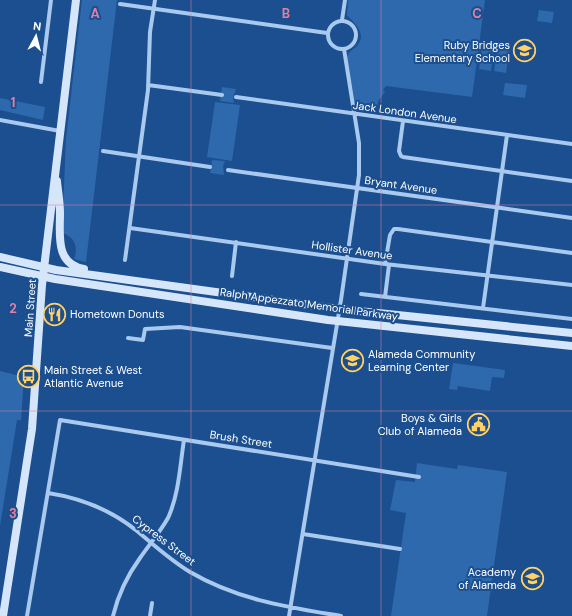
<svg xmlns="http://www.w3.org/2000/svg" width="572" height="616" viewBox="0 0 572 616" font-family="'DM Sans',sans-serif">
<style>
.green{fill:#2e69ad}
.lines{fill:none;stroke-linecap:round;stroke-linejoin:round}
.street{stroke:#a9c9ee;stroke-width:4}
.secondary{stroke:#d6e6fa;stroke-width:8}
.grid{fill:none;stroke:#dd80a5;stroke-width:1;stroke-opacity:0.55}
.labels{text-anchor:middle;stroke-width:4;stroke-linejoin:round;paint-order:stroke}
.poi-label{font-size:11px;fill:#fff;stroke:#1b4f8f;text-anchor:end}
.street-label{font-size:11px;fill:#fff;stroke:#1b4f8f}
.grid-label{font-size:13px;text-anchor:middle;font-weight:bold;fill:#dd80a5;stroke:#1b4f8f;stroke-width:4;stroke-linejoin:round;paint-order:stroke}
</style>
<rect width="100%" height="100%" fill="#1b4f8f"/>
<path class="green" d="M 82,0 L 117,0 L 86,262 L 74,259 C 79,247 74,236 62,233 L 66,139 Z
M 348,0 L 485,0 L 472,97 L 386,86 L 383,90 L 385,92 L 378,101 L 377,108 L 355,104 L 347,58 C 348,53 350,51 355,48 C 369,35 355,24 347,15 Z
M 539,10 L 554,12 L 552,23 L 537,21 Z
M 482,47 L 494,49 L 491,71 L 479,69 Z
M 497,49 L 509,51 L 506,73 L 494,71 Z
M 505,83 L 527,85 L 525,98 L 503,95 Z
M 222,87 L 236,89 L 233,98 L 234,103 L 220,101 Z
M 0,98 L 45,107 L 43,120 L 0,110 Z
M 215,102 L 240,105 L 232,161 L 207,157 Z
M 212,160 L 225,161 L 223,166 L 224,175 L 210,173 Z
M 453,363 L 505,370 L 504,378 L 492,377 L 490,391 L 458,386 L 457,390 L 449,389 Z
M 0,371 L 24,377 L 21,420 L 17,420 L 0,526 Z
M 417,463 L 457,469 L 458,465 L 507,472 L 487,616 L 391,616 L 406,513 L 390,510 L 396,480 L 415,482 Z"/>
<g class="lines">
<path class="street" d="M 120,4 L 327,33
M 342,20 L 345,0
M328 35a14 14 0 1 1 28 0a14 14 0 1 1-28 0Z
M 41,82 L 51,0
M 148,85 L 222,95
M 236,97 L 572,144
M 0,120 L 60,131
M 403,121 L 399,151 L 401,156 L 403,157 L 572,181
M 103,151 L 210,167
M 228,170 L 572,218
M 130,228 L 385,264 L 572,285
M 125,260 L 148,90 L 150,32 L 155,0
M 385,264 L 390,235 L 394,229 L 398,229 L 572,253
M 232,276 L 236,242
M 361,294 L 572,319
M 385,297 L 389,265
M 483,308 L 507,135
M 128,338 L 143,340 L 145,329 L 180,327 L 332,348
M 48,493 C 81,498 111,510 137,531 C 154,545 170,560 190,572 C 238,600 287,607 341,616
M 303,534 L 400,549
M 27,616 L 60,420 L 419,477
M 113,616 C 118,595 127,576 140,558 C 149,545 160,532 168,518 C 179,494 180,465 184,440
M 150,616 L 152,603
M 289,616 L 341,300 L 359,175 L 359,143 L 344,49"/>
<path class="secondary" d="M 57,181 C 58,192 60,202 60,213 C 60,235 55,264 84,269
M 0,257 L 56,270 L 339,309 L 572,333
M 0,267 L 55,279 L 328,320 L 572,346
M 3,616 L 32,429 L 42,285 L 76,0"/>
</g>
<path class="grid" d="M 191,0 L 191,616M 381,0 L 381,616M 0,205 L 572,205M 0,411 L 572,411"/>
<defs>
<symbol id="school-ring" viewBox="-11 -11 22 22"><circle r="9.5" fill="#1b4f8f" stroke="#ffd166" stroke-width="1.5"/><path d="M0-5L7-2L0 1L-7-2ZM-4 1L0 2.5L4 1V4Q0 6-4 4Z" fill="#ffd166"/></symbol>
<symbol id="restaurant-ring" viewBox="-11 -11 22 22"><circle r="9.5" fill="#1b4f8f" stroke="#ffd166" stroke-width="1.5"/><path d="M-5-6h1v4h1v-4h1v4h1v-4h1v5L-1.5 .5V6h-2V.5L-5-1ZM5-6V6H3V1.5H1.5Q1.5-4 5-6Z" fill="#ffd166"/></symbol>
<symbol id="bus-ring" viewBox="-11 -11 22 22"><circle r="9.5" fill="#1b4f8f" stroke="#ffd166" stroke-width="1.5"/><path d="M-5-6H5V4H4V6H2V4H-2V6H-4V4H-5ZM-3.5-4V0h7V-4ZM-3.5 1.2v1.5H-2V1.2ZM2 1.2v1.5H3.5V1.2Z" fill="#ffd166"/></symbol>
<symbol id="civic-ring" viewBox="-11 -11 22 22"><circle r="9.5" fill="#1b4f8f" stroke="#ffd166" stroke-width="1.5"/><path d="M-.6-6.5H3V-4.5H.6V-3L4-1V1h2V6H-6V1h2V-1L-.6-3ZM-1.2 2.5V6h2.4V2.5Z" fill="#ffd166"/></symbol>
</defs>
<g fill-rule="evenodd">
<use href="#school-ring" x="512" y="38" width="25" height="25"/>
<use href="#restaurant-ring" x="42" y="302" width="25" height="25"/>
<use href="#school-ring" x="340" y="348" width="25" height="25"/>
<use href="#bus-ring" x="16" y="364" width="25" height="25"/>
<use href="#civic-ring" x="466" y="412" width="25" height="25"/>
<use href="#school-ring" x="520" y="566" width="25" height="25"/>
</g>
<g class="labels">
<g class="poi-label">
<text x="510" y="49">Ruby Bridges<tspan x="510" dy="13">Elementary School</tspan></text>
<text x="70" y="318" text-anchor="start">Hometown Donuts</text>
<text x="368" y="358" text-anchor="start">Alameda Community<tspan x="368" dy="13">Learning Center</tspan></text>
<text x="44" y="374" text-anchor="start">Main Street &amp; West<tspan x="44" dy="13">Atlantic Avenue</tspan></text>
<text x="462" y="422">Boys &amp; Girls<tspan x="462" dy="13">Club of Alameda</tspan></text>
<text x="516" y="576">Academy<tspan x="516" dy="13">of Alameda</tspan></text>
</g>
<g class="street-label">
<text transform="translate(405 112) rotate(8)" y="4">Jack London Avenue</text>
<text transform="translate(401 185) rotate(8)" y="4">Bryant Avenue</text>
<text transform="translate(352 250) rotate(8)" y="4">Hollister Avenue</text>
<text transform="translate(309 304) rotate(8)" y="4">Ralph Appezzato Memorial Parkway</text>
<text transform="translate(30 308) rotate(-86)" y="4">Main Street</text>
<text transform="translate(241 439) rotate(9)" y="4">Brush Street</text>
<text transform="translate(164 540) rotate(37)" y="4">Cypress Street</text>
</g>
</g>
<g class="grid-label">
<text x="95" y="18">A</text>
<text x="286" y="18">B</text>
<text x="477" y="18">C</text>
<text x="13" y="107">1</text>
<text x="13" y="313">2</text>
<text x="13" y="518">3</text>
</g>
<g transform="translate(36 36) rotate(7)" stroke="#1b4f8f" stroke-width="3" paint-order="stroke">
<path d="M0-3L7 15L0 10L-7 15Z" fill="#ffffff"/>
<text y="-6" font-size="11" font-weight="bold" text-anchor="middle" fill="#ffffff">N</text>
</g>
</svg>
